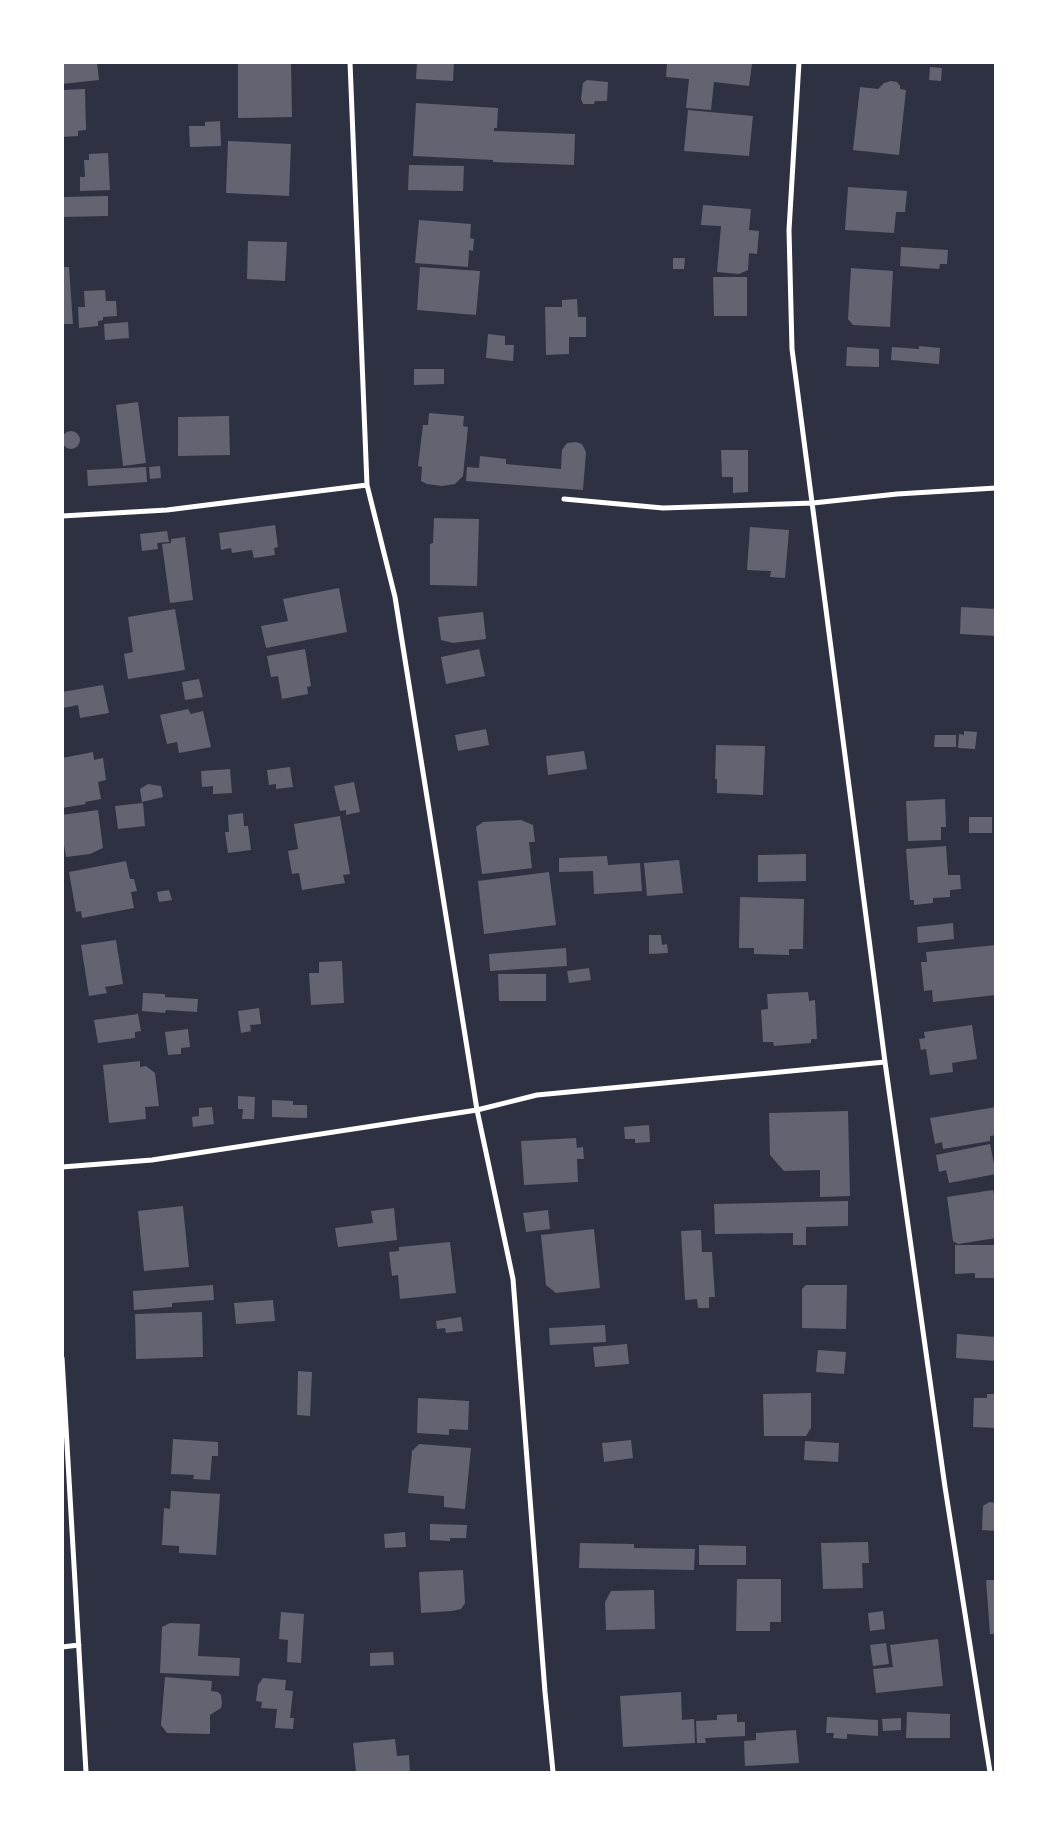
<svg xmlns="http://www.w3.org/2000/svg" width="1058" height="1835" viewBox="0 0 1058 1835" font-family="'IBM Plex Sans',sans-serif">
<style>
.building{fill:#626471}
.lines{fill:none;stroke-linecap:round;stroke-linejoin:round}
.minor{stroke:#fff;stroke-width:5}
</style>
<rect width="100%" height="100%" fill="#2d3142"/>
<path class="building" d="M 62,62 L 97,62 L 99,80 L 62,84 Z
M 417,62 L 454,62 L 453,81 L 416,79 Z
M 667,62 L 752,64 L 749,86 L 714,82 L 711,110 L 686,108 L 689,79 L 666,77 Z
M 238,63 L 291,63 L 292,117 L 238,118 Z
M 930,67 L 942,68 L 941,81 L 929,80 Z
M 587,80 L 608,82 L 607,101 L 595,101 L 594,104 L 583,104 L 581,99 L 583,83 Z
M 891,81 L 897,82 L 900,86 L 900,89 L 906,90 L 899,155 L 853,150 L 860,87 L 878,89 L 884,83 Z
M 85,89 L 86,130 L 78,131 L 78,136 L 62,137 L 62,90 Z
M 416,103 L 498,108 L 497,128 L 494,128 L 494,131 L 575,134 L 574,165 L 493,162 L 493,160 L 413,156 Z
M 688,110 L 753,116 L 749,156 L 684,151 Z
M 220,121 L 221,146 L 190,147 L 189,126 L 205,126 L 205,122 Z
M 228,141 L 291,144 L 289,196 L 226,193 Z
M 108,153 L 110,190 L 80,191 L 80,177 L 85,177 L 84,160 L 89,160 L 89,154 Z
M 409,165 L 464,166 L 463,191 L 408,190 Z
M 848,187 L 907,191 L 905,212 L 896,212 L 894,233 L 845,230 Z
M 108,196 L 108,216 L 62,217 L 62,197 Z
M 703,205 L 751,209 L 749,230 L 759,231 L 757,254 L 749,253 L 748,270 L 739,274 L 717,272 L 721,226 L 701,225 Z
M 419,220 L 471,224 L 470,238 L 474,239 L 473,251 L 469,250 L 468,267 L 415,263 Z
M 248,241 L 287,242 L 285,281 L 247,279 Z
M 901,247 L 948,250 L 947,264 L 940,264 L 939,269 L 900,266 Z
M 673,258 L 685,258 L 684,269 L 673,269 Z
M 62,267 L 69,267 L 73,324 L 62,324 Z
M 420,267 L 480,271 L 476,315 L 417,310 Z
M 851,268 L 893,271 L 890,327 L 853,325 L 848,319 Z
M 713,277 L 747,277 L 747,316 L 714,316 Z
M 105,290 L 106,301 L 116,301 L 117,316 L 103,317 L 103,320 L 98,321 L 98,326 L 79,328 L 78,307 L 85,307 L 84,291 Z
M 577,299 L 578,317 L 586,317 L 586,337 L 569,337 L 569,354 L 546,355 L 545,307 L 562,307 L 562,300 Z
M 128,322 L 129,338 L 105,340 L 104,324 Z
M 488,334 L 505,336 L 505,345 L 514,345 L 513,361 L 486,358 Z
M 919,346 L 940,348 L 939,364 L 891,360 L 892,347 L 919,349 Z
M 847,347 L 879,349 L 879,367 L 846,366 Z
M 414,369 L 444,369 L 444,384 L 414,385 Z
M 138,402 L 146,463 L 123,466 L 116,405 Z
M 429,413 L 464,416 L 463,426 L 468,427 L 463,476 L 455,484 L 442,486 L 427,484 L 421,481 L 422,467 L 418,466 L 423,425 L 428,425 Z
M 229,416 L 230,455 L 178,456 L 178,417 Z
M62 440a9 9 0 1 1 18 0a9 9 0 1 1-18 0Z
M 576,442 L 582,444 L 586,452 L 583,490 L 466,481 L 467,467 L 479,468 L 480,456 L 506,459 L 506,464 L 561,469 L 562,450 L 567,443 Z
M 721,450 L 748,450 L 748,492 L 733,493 L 733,477 L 722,477 Z
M 160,466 L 161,478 L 150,479 L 149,467 Z
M 146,467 L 147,482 L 88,486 L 87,470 Z
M 434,518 L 479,519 L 477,586 L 430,585 L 430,544 L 433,543 Z
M 275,525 L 278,547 L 274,548 L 275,555 L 254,558 L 252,550 L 232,553 L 231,548 L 221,550 L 219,533 Z
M 750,527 L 789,530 L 785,578 L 770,577 L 771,571 L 747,570 Z
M 167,531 L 169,542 L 157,543 L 158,549 L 142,551 L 140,534 Z
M 185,537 L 193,600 L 170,603 L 162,544 L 171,543 L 171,539 Z
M 339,588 L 347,632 L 266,648 L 261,626 L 288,621 L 283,599 Z
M 961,607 L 996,609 L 996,636 L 960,634 Z
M 175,609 L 185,670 L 128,679 L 124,654 L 133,652 L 128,617 Z
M 483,612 L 486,639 L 453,643 L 441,640 L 438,617 Z
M 305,649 L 311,686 L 307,687 L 308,694 L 282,699 L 278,676 L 271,677 L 267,656 Z
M 479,649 L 485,676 L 446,684 L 441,657 Z
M 199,679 L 203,697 L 185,700 L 182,682 Z
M 103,685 L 109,713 L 80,718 L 78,705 L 63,708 L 62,692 Z
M 188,709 L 191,714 L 203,711 L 211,747 L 179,753 L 177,742 L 167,744 L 160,715 Z
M 486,729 L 489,745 L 458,751 L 455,735 Z
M 964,731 L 977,732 L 975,749 L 958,748 L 959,734 L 964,735 Z
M 935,735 L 956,735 L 956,747 L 934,747 Z
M 716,745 L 765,746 L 763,795 L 717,793 L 717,779 L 715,779 Z
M 584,751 L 587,769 L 548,775 L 546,756 Z
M 93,752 L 94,760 L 103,758 L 106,780 L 98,782 L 101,799 L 85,802 L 86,804 L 62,808 L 62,758 Z
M 290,767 L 293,787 L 276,789 L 276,784 L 269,785 L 267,770 Z
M 230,769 L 232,793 L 213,794 L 213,786 L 202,787 L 201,771 Z
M 354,782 L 360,812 L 346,815 L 346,810 L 340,811 L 334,786 Z
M 148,784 L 161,786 L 163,797 L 142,802 L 140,789 Z
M 945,799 L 946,827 L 941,827 L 941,840 L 908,841 L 906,801 Z
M 143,803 L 145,826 L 118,829 L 115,806 Z
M 98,810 L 103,848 L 90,854 L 66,857 L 62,832 L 62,815 Z
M 243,813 L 244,826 L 248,826 L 251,850 L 228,853 L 225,832 L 229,832 L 228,815 Z
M 340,816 L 350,874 L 343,875 L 345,883 L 302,890 L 299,873 L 292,874 L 288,851 L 298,849 L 294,824 Z
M 969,817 L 992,817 L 992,833 L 969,833 Z
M 521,820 L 533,825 L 535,842 L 529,842 L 532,868 L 482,874 L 476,827 L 483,822 Z
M 946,846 L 948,875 L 960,875 L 961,889 L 950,890 L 950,897 L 933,898 L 933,903 L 914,905 L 914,900 L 910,900 L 906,849 Z
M 806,854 L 806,881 L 758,882 L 758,855 Z
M 607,856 L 608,865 L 640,863 L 642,891 L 594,894 L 593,871 L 559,872 L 559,858 Z
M 679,860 L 683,893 L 647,896 L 644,863 Z
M 126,861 L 130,879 L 134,879 L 137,891 L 131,892 L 134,908 L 82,918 L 81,911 L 76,912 L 69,872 Z
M 549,872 L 556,925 L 484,934 L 478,881 Z
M 169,890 L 172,900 L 159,902 L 157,892 Z
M 740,897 L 804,899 L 803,949 L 789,949 L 789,955 L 754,954 L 754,948 L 739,948 Z
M 953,923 L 954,939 L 918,943 L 917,927 Z
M 649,935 L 661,935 L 662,945 L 667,944 L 668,953 L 649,954 Z
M 116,940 L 123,984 L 105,987 L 107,993 L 89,996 L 81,945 Z
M 996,945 L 996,995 L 933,1002 L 932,990 L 924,991 L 921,962 L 927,962 L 926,952 Z
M 566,948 L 567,966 L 490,971 L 489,954 Z
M 342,961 L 344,1003 L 311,1005 L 309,973 L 319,973 L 319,962 Z
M 589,968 L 591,980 L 569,983 L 567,971 Z
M 498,974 L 546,974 L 546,1001 L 499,1001 Z
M 808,992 L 809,1001 L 815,1000 L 817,1039 L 811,1039 L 811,1043 L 774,1046 L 773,1042 L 763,1042 L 761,1010 L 768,1009 L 767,994 Z
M 143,993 L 165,994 L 165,997 L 198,999 L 197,1012 L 166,1010 L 165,1013 L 142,1011 Z
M 259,1008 L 261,1024 L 250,1025 L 251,1031 L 241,1033 L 238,1011 Z
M 138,1014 L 141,1031 L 135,1032 L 135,1038 L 98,1043 L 94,1020 Z
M 972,1025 L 977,1059 L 952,1063 L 953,1072 L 930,1075 L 926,1049 L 921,1050 L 919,1039 L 925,1038 L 924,1032 Z
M 188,1029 L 190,1047 L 181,1048 L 181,1054 L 168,1055 L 165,1032 Z
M 140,1061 L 140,1067 L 146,1066 L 155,1073 L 159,1106 L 145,1107 L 146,1119 L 109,1123 L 103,1065 Z
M 238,1096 L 255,1097 L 254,1119 L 242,1119 L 243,1109 L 238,1109 Z
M 272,1100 L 293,1101 L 293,1105 L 307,1105 L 307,1118 L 272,1117 Z
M 212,1107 L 214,1124 L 193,1127 L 192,1117 L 199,1116 L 199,1108 Z
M 996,1107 L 996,1135 L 990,1136 L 990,1141 L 943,1149 L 942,1142 L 935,1144 L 930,1118 Z
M 848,1111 L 850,1196 L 820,1197 L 820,1170 L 784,1171 L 770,1155 L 769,1113 Z
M 649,1125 L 650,1142 L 635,1143 L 635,1139 L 625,1139 L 624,1127 Z
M 576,1138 L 577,1148 L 583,1147 L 584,1159 L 577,1159 L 578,1182 L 524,1185 L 521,1141 Z
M 990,1144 L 996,1174 L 949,1183 L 946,1170 L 939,1172 L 936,1155 Z
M 993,1190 L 996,1204 L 996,1238 L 958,1244 L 953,1241 L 947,1197 Z
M 848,1201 L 848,1226 L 806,1227 L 806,1245 L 793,1245 L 793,1233 L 715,1234 L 714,1204 Z
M 183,1206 L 189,1267 L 144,1271 L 138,1211 Z
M 394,1208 L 397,1240 L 338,1247 L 335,1228 L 373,1223 L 371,1211 Z
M 548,1210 L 550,1229 L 526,1232 L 523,1213 Z
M 594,1229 L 600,1288 L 556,1293 L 546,1285 L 541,1235 Z
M 701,1230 L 702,1252 L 712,1252 L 715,1297 L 709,1297 L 709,1308 L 698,1308 L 697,1299 L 685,1300 L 681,1231 Z
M 450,1242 L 456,1293 L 400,1299 L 398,1275 L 392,1276 L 389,1252 L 399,1251 L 399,1247 Z
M 955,1245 L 996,1245 L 996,1278 L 975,1278 L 975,1273 L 955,1274 Z
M 213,1285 L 214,1300 L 172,1303 L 172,1307 L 134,1310 L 133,1291 Z
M 806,1285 L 847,1285 L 846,1329 L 802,1328 L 802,1289 Z
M 273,1300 L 275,1321 L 236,1324 L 234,1303 Z
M 202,1312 L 203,1357 L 136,1359 L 135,1314 Z
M 461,1317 L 463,1331 L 446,1333 L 445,1328 L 437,1329 L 436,1321 Z
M 605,1325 L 606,1342 L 550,1345 L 549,1328 Z
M 957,1334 L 996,1337 L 996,1361 L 956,1358 Z
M 627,1344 L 629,1364 L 595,1367 L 593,1347 Z
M 818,1350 L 846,1352 L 844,1374 L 816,1372 Z
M 298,1371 L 312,1372 L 310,1416 L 297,1415 Z
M 811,1393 L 811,1428 L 806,1436 L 764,1436 L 763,1394 Z
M 987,1394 L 996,1394 L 996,1428 L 973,1427 L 974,1398 L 987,1398 Z
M 418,1398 L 469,1401 L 468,1430 L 449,1429 L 449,1435 L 417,1433 Z
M 173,1439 L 218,1442 L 218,1456 L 212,1456 L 210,1480 L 193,1479 L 194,1475 L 171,1474 Z
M 631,1440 L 633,1458 L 604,1462 L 602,1443 Z
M 805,1441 L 839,1443 L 838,1462 L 804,1460 Z
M 419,1444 L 471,1448 L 465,1509 L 444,1507 L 444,1496 L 408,1493 L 412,1451 Z
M 171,1491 L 220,1494 L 216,1555 L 179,1553 L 179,1546 L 162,1545 L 164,1508 L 170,1509 Z
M 989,1502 L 996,1503 L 996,1531 L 982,1530 L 983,1506 Z
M 430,1524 L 467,1525 L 466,1538 L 450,1538 L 450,1541 L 430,1540 Z
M 405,1532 L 406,1547 L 385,1548 L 384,1534 Z
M 868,1542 L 869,1563 L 862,1563 L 863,1588 L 823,1589 L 821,1543 Z
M 580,1543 L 634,1544 L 634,1548 L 695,1549 L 694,1570 L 579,1568 Z
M 699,1545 L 746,1546 L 746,1565 L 699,1565 Z
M 463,1570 L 465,1603 L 461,1609 L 452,1611 L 421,1613 L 419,1572 Z
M 737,1579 L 781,1579 L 781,1622 L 770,1622 L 770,1631 L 736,1631 Z
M 986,1580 L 996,1580 L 996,1634 L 990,1634 Z
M 654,1590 L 655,1629 L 606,1630 L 605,1602 L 611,1591 Z
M 883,1611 L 885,1629 L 870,1631 L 868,1613 Z
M 281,1612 L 304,1614 L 301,1663 L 287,1662 L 288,1640 L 279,1639 Z
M 170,1623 L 200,1624 L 198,1656 L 240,1658 L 239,1676 L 160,1673 L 162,1627 Z
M 938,1639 L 943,1686 L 876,1693 L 873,1669 L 893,1667 L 890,1645 Z
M 886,1643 L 889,1664 L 873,1666 L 870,1645 Z
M 393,1652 L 394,1665 L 370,1666 L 370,1653 Z
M 165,1677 L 212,1681 L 211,1691 L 218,1692 L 221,1695 L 222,1703 L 221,1708 L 210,1715 L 210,1734 L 167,1733 L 161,1725 Z
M 263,1678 L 286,1680 L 285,1690 L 293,1691 L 290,1718 L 294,1718 L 293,1729 L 275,1728 L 277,1709 L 261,1708 L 262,1702 L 256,1701 L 258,1685 Z
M 681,1692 L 682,1720 L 694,1719 L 695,1743 L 623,1747 L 620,1696 Z
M 907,1712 L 950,1714 L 950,1738 L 906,1738 Z
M 737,1714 L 737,1722 L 745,1722 L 745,1736 L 705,1738 L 706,1743 L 697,1743 L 696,1721 L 717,1720 L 717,1715 Z
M 827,1717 L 878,1720 L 878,1736 L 847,1734 L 847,1739 L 833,1738 L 834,1733 L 826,1733 Z
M 901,1718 L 901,1730 L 883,1731 L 882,1719 Z
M 796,1730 L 799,1763 L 745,1766 L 744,1741 L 756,1740 L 756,1733 Z
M 395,1739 L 397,1756 L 409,1755 L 410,1772 L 356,1772 L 353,1743 Z"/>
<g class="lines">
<path class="minor" d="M 350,62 L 367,485 L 395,597 L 477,1110 L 513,1279 L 545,1692 L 553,1772
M 799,62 L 789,230 L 792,349 L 885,1062 L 945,1487 L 990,1772
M 564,499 L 663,508 L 813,503 L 897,494 L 996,488
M 62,516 L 167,510 L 367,485
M 62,1167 L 152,1160 L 477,1110 L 537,1095 L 885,1062
M 62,1358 L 86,1772
M 62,1647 L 79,1645"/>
</g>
<rect width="1058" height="1835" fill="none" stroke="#ffffff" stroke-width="128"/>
</svg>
